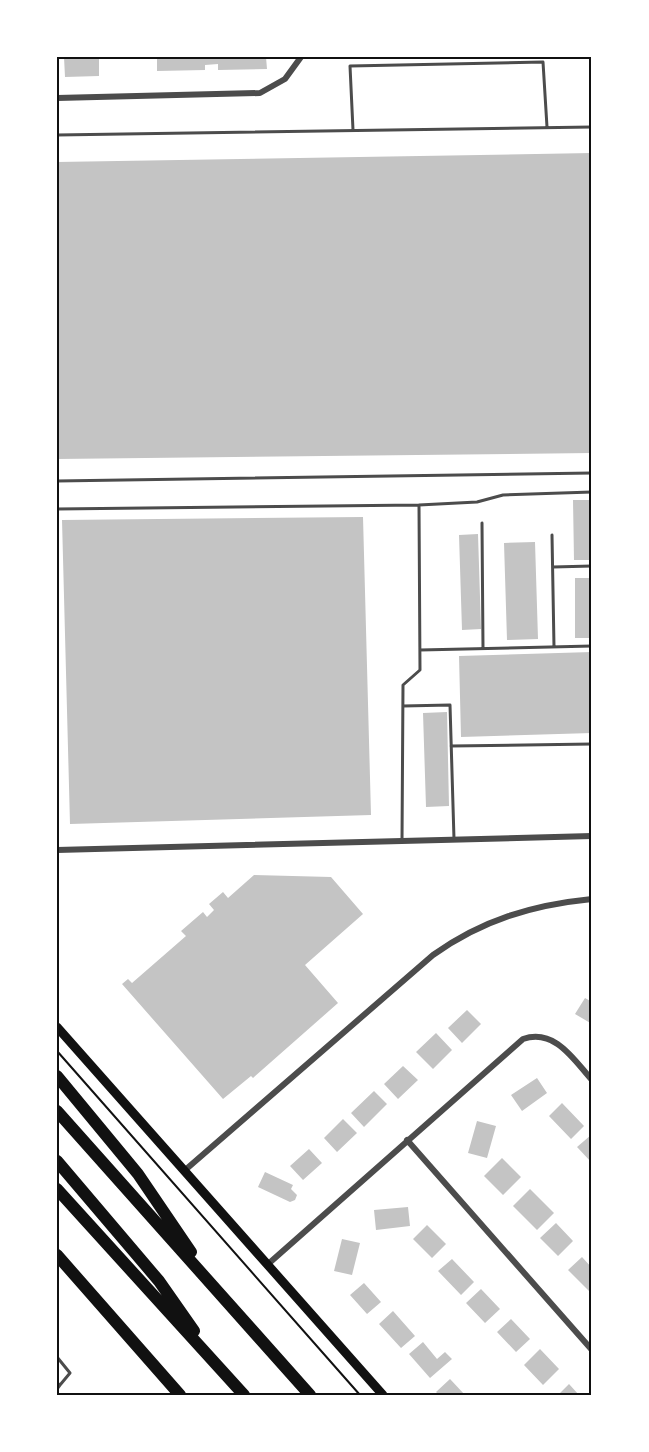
<svg xmlns="http://www.w3.org/2000/svg" width="649" height="1452" viewBox="0 0 649 1452" font-family="Karla,sans-serif">
<style>
.building{fill:#c4c4c4}
.lines{fill:none;stroke-linecap:round;stroke-linejoin:round}
.path{stroke:#111;stroke-width:2}
.service{stroke:#4c4c4c;stroke-width:3}
.minor{stroke:#4c4c4c;stroke-width:6}
.secondary{stroke:#111;stroke-width:9}
.motorway{stroke:#111;stroke-width:12}
.neatline{fill:none;stroke:#111;stroke-width:2}
</style>
<rect width="100%" height="100%" fill="#fff"/>
<path class="building" d="M 64,57 L 99,57 L 99,76 L 65,77 Z
M 157,57 L 266,57 L 267,69 L 218,70 L 218,64 L 205,65 L 205,70 L 157,71 Z
M 592,153 L 592,453 L 57,459 L 57,162 Z
M 573,500 L 592,500 L 592,560 L 574,560 Z
M 363,517 L 371,815 L 70,824 L 62,520 Z
M 478,534 L 481,629 L 462,630 L 459,535 Z
M 535,542 L 538,639 L 507,640 L 504,543 Z
M 575,578 L 592,578 L 592,638 L 575,638 Z
M 592,652 L 592,733 L 461,737 L 459,656 Z
M 447,712 L 449,806 L 426,807 L 423,713 Z
M 254,875 L 331,877 L 363,914 L 305,965 L 338,1003 L 253,1078 L 251,1076 L 223,1099 L 122,984 L 128,979 L 132,983 L 186,936 L 181,931 L 203,912 L 207,917 L 214,910 L 209,904 L 223,892 L 228,898 Z
M 585,998 L 592,1002 L 592,1024 L 575,1014 Z
M 467,1010 L 481,1024 L 462,1043 L 448,1028 Z
M 436,1033 L 452,1050 L 433,1069 L 416,1052 Z
M 403,1066 L 418,1080 L 398,1099 L 384,1084 Z
M 537,1078 L 547,1093 L 522,1111 L 511,1095 Z
M 374,1091 L 387,1104 L 364,1127 L 351,1113 Z
M 562,1103 L 584,1126 L 571,1139 L 549,1116 Z
M 343,1119 L 357,1133 L 337,1152 L 324,1138 Z
M 477,1121 L 496,1126 L 487,1158 L 468,1153 Z
M 591,1135 L 592,1136 L 592,1163 L 577,1147 Z
M 309,1149 L 322,1163 L 303,1180 L 290,1166 Z
M 502,1158 L 521,1177 L 503,1195 L 484,1176 Z
M 265,1172 L 293,1185 L 291,1189 L 297,1195 L 295,1200 L 290,1202 L 258,1187 Z
M 530,1189 L 554,1213 L 537,1230 L 513,1206 Z
M 408,1207 L 410,1226 L 376,1230 L 374,1210 Z
M 556,1223 L 573,1241 L 558,1256 L 540,1238 Z
M 427,1225 L 446,1244 L 432,1258 L 413,1239 Z
M 342,1239 L 360,1243 L 352,1275 L 334,1271 Z
M 582,1257 L 592,1268 L 590,1292 L 568,1270 Z
M 452,1259 L 474,1282 L 461,1295 L 438,1271 Z
M 364,1283 L 381,1302 L 367,1314 L 350,1295 Z
M 481,1289 L 500,1309 L 485,1323 L 466,1303 Z
M 393,1311 L 415,1336 L 401,1348 L 379,1324 Z
M 511,1319 L 530,1339 L 516,1352 L 497,1332 Z
M 423,1342 L 437,1359 L 445,1352 L 452,1359 L 430,1378 L 409,1354 Z
M 540,1349 L 559,1369 L 543,1385 L 524,1365 Z
M 450,1379 L 465,1395 L 439,1395 L 436,1392 Z
M 569,1384 L 579,1395 L 558,1395 Z"/>
<g class="lines">
<path class="path" d="M 57,1051 L 360,1395"/>
<path class="service" d="M 353,130 L 350,66 L 543,62 L 547,127
M 57,135 L 592,127
M 57,481 L 592,473
M 419,505 L 477,502 L 503,495 L 592,492
M 57,509 L 419,505 L 420,670 L 403,685 L 402,842
M 482,523 L 483,648
M 552,535 L 554,647
M 553,567 L 592,566
M 420,650 L 592,646
M 403,706 L 450,705 L 454,839
M 451,746 L 592,744
M 57,1357 L 70,1373 L 60,1385
M 57,1383 L 60,1385 L 57,1389"/>
<path class="minor" d="M 57,98 L 260,93 L 285,79 L 301,57
M 57,850 L 592,836
M 407,1140 L 592,1350
M 184,1171 L 433,955 C 482,920 532,905 592,899
M 267,1265 L 523,1039 C 555,1028 574,1060 592,1080"/>
<path class="secondary" d="M 57,1027 L 383,1395"/>
<path class="motorway" d="M 57,1076 L 138,1174 L 191,1252
M 57,1111 L 310,1395
M 57,1161 L 159,1281 L 194,1331
M 57,1189 L 244,1395
M 57,1255 L 180,1395"/>
</g>
<rect width="649" height="1452" fill="none" stroke="#ffffff" stroke-width="117"/>
<rect x="58" y="58" width="532" height="1336" class="neatline"/>
</svg>
